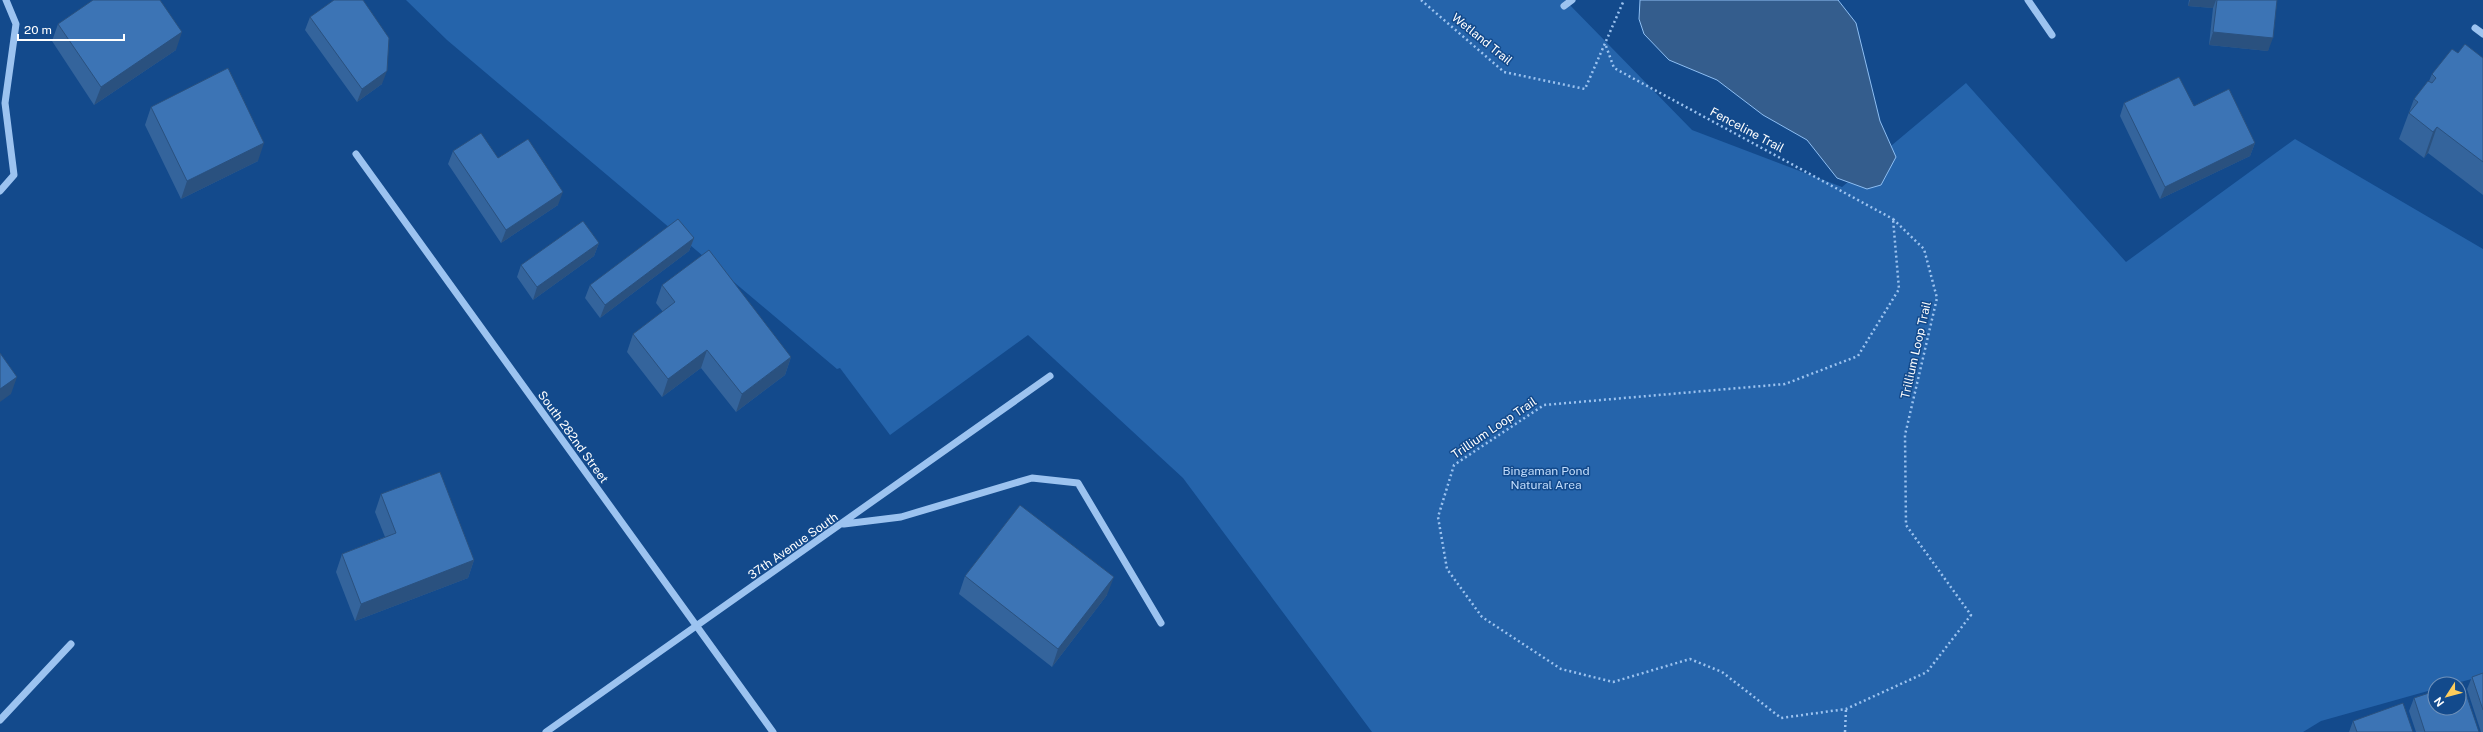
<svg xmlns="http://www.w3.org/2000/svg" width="2483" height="732" viewBox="0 0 2483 732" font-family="'Public Sans',sans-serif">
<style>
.green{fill:#2564ab}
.water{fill:#345d8d;stroke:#8dbef3}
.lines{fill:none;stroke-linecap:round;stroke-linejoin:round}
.path{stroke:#9cc3f0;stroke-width:2.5;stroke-dasharray:2 3;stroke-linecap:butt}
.minor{stroke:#9cc3f0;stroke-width:7}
.wall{fill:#34649c}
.shaded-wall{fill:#2a517f}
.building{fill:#3c74b5;stroke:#2a517f}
.labels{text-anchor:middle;stroke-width:3;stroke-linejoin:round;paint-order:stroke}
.street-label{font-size:12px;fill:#fff;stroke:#134a8c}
.park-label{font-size:12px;fill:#c2ddfc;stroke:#134a8c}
</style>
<rect width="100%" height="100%" fill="#134a8c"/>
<path class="green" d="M 406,0 L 1565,0 L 1692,130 L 1842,187 L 1966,83 L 2126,262 L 2295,139 L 2483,249 L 2483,676 L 2453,684 L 2435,684 L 2435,689 L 2321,721 L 2303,732 L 1372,732 L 1183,478 L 1028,335 L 890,435 L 840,368 L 837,369 L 447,40 Z"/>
<path class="water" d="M 1640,0 L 1838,0 L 1856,23 L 1880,121 L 1896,157 L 1881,185 L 1867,189 L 1837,178 L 1807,140 L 1763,115 L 1717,80 L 1669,60 L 1644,34 L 1639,19 Z"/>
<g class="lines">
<path class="path" d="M 1421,0 L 1504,72 L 1585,89 L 1624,0
M 1606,46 L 1614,68 L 1893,219
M 1893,219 L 1924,249 L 1937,298 L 1905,435 L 1906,525 L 1971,615 L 1927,672 L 1846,709 L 1781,718 L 1722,672 L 1690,659 L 1613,682 L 1561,669 L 1482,617 L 1447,569 L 1438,517 L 1454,465 L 1544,405 L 1785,384 L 1858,356 L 1899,289 Z
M 1845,732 L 1846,709"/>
<path class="minor" d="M 2028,0 L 2052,35
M 1564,6 L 1572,0
M 2475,28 L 2483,34
M 356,154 L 773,732
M 0,191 L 14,175 L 5,103 L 16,24 L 6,0
M 844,524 L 901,517 L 1032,478 L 1078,483 L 1161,623
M 0,720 L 71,644
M 546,732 L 1050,376"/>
</g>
<path class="wall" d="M 2189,0 L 2277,0 L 2268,51 L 2209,45 L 2213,8 L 2188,6 Z
M 310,17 L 382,84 L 357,102 L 305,30 Z
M 58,24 L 176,50 L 94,105 L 52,41 Z
M 2458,53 L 2483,58 L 2483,195 L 2428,153 L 2424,158 L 2399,139 L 2414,99 L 2429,81 L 2432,74 Z
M 2124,103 L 2255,143 L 2250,156 L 2160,199 L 2120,116 Z
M 151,107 L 258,161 L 181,199 L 145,125 Z
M 453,151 L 498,158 L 558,205 L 501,243 L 448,164 Z
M 694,238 L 689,251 L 600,318 L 585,298 L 590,285 Z
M 599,243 L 594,256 L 533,300 L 517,277 L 521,265 Z
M 662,285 L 791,357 L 785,375 L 736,412 L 701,368 L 662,397 L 627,352 L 633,334 L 663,312 L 656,303 Z
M 381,494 L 474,560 L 468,578 L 355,621 L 336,572 L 342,554 L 385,537 L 375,512 Z
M 965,576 L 1107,595 L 1052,667 L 959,594 Z
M 2483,673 L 2483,732 L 2481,732 L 2467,689 L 2472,677 Z
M 2414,698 L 2479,732 L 2416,732 L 2409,711 Z
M 2353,721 L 2413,732 L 2349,732 Z"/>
<path class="shaded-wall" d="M 2190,0 L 2216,0 L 2213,8 L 2188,6 Z
M 182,32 L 176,50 L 94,105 L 101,87 Z
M 2213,32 L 2273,38 L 2268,51 L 2209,45 Z
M 387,71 L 382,84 L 357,102 L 362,89 Z
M 2437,127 L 2428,153 L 2424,158 L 2433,132 Z
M 264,143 L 258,161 L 181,199 L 187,181 Z
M 2255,143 L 2250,156 L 2160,199 L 2165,187 Z
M 563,192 L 558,205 L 501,243 L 506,230 Z
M 694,238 L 689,251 L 600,318 L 605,305 Z
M 599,243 L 594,256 L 533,300 L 537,287 Z
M 707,350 L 701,368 L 662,397 L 668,379 Z
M 791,357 L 785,375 L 736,412 L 742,394 Z
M 17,377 L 11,394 L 0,402 L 0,389 Z
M 474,560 L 468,578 L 355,621 L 361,604 Z
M 1114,577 L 1107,595 L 1052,667 L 1058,649 Z"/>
<path class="building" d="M 93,0 L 160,0 L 182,32 L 101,87 L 58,24 Z
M 334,0 L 363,0 L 389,38 L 387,71 L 362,89 L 310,17 Z
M 2217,0 L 2277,0 L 2273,38 L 2213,32 Z
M 2465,44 L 2483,58 L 2483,162 L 2437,127 L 2433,132 L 2409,113 L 2418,102 L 2414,99 L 2428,81 L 2432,83 L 2436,78 L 2432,74 L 2452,49 L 2458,53 Z
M 228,68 L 264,143 L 187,181 L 151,107 Z
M 2179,77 L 2194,106 L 2229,89 L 2255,143 L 2165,187 L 2124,103 Z
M 481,133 L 498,158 L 528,139 L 563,192 L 506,230 L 453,151 Z
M 678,219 L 694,238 L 605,305 L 590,285 Z
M 583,221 L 599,243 L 537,287 L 521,265 Z
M 709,250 L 791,357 L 742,394 L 707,350 L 668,379 L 633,334 L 675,302 L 662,285 Z
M 0,353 L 17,377 L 0,389 Z
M 440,472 L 474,560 L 361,604 L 342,554 L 396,533 L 381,494 Z
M 1020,505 L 1114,577 L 1058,649 L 965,576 Z
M 2483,673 L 2483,710 L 2472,677 Z
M 2462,682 L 2479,732 L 2425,732 L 2414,698 L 2435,691 L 2435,708 L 2459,708 L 2459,684 L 2455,684 Z
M 2403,703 L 2413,732 L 2357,732 L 2353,721 Z"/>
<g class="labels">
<g class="street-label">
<text transform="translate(1482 39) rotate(39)" y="4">Wetland Trail</text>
<text transform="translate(1747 130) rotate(28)" y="4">Fenceline Trail</text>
<text transform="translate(1916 350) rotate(-77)" y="4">Trillium Loop Trail</text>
<text transform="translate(1494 428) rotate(-34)" y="4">Trillium Loop Trail</text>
<text transform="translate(573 437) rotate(54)" y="4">South 282nd Street</text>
<text transform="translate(793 546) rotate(-35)" y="4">37th Avenue South</text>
</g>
<g class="park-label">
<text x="1546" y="475">Bingaman Pond<tspan x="1546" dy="14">Natural Area</tspan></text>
</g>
</g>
<g transform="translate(2447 696) rotate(234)"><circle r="19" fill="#134a8c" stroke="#7192ba"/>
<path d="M0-3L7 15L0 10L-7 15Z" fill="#ffcd5b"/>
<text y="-6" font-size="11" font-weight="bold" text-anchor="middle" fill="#ffffff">N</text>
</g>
<path d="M18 34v6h106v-6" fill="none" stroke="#ffffff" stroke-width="2"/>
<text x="24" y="34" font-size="12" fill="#ffffff" stroke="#134a8c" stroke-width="3" paint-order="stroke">20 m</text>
</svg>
